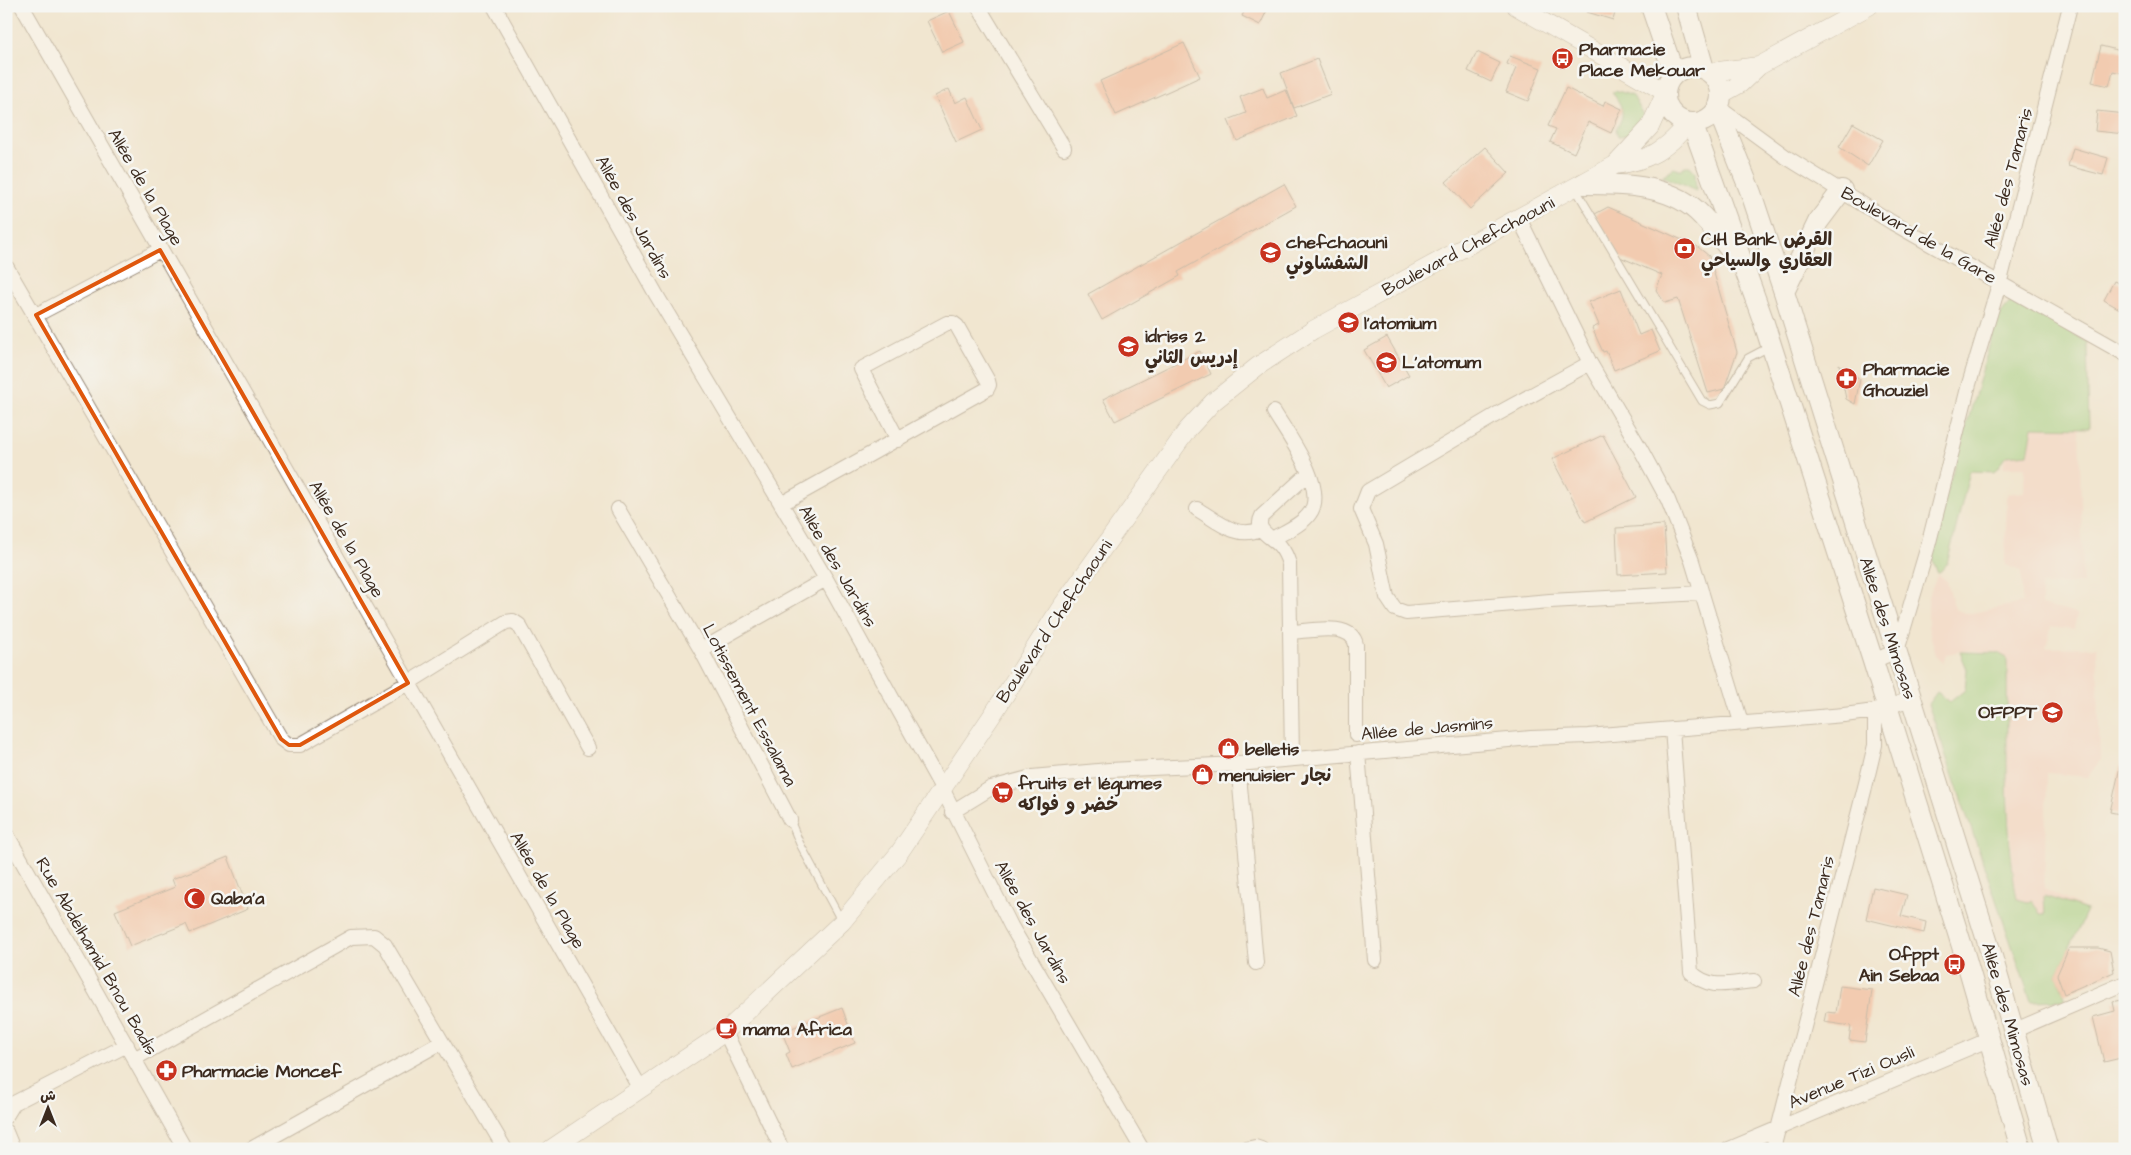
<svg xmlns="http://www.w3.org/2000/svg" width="2131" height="1155" viewBox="0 0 2131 1155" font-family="'Architects Daughter','Playpen Sans Arabic',sans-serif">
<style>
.built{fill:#f6d2c4}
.green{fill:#9cd182;stroke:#6c7e50}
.building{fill:#f4ab8a}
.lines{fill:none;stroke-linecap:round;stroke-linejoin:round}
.service-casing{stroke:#968877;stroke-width:9}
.minor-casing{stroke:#968877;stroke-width:16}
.tertiary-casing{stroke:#968877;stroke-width:19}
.secondary-casing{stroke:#968877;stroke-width:22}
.service{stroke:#fff;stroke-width:7}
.minor{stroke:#fff;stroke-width:14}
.tertiary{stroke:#fff;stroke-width:18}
.secondary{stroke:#fff;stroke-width:20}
.marked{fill:none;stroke:#df570d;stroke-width:4;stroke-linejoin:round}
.labels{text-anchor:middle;stroke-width:5;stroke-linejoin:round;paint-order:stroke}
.poi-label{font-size:18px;font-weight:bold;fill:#3b2a1e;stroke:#f6f6f2;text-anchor:start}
.street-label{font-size:18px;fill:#3b2a1e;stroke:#f6f6f2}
</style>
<rect width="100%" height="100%" fill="#f6f6f2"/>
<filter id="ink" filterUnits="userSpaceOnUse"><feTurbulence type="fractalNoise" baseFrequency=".02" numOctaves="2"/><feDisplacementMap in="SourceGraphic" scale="10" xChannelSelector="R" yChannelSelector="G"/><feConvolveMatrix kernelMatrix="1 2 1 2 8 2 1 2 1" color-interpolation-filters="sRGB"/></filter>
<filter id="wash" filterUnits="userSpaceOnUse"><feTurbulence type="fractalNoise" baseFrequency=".0096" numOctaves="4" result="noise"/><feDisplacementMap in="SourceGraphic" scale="20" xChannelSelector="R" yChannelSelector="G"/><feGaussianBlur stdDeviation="1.12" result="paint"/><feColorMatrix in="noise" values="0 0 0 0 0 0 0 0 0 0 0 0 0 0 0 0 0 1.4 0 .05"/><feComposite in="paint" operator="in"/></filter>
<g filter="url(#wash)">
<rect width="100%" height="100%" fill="#f1e6d0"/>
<path class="built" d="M 2033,427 L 2079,428 L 2083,583 L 2041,585 L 2041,605 L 2077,614 L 2074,629 L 2051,626 L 2046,648 L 2097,647 L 2100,760 L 2088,777 L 2047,773 L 2044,889 L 2087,910 L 2044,896 L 2045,914 L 2040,914 L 2028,902 L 2017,899 L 2014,878 L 2008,786 L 2007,658 L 1998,653 L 1968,650 L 1946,654 L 1943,664 L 1936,655 L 1928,626 L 1928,596 L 1938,574 L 1947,581 L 1955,609 L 1967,614 L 2022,603 L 2022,571 L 2005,565 L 2007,494 L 2024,492 L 2025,467 L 2003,467 L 2006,456 L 2028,454 Z"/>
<path class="green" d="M 1618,91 L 1633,96 L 1646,119 C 1637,130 1633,136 1618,136 L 1616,129 C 1627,113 1622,106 1612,92 Z
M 1685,166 L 1690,166 L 1695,172 L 1696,191 L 1662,176 L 1674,168 L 1680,170 Z
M 2013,299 L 2087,342 L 2089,428 L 2033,427 L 2028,454 L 2006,456 L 1994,472 L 1970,471 L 1947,564 L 1938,574 L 1928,546 L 1957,459 L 1997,318 Z
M 1960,652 L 1998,653 L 2007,658 C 2008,736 2003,822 2017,899 L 2028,902 L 2032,900 L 2040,914 L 2045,914 L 2044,896 L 2087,910 L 2057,975 L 2066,1000 L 2031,1001 L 1928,704 L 1937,692 L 1950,702 L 1965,690 L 1967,669 Z"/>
<g id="blocks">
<path class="building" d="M 1247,6 L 1269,6 L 1260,25 L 1242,16 Z
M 1589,6 L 1617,6 L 1613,20 L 1587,12 Z
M 949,11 L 964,42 L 942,52 L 927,21 Z
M 1184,43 L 1200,77 L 1116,115 L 1100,81 Z
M 2101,46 L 2125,52 L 2125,74 L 2113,71 L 2109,86 L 2092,82 Z
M 1477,52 L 1500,63 L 1491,82 L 1468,71 Z
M 1510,56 L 1541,68 L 1528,101 L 1506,92 L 1516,68 L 1507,64 Z
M 1317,59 L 1331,94 L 1294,108 L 1281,73 Z
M 1263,88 L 1267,98 L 1286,90 L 1297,116 L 1237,141 L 1228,120 L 1246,113 L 1240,97 Z
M 1566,88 L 1603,106 L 1605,101 L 1622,109 L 1611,133 L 1588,122 L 1574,153 L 1550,142 L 1556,129 L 1548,126 Z
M 949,89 L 955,103 L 967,97 L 982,130 L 956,142 L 935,96 Z
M 2097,111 L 2125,114 L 2125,134 L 2095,131 Z
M 1853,123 L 1883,140 L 1868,166 L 1839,147 Z
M 1485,147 L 1509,173 L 1470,209 L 1446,182 Z
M 2073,148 L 2108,158 L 2103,175 L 2068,166 Z
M 1284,184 L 1296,206 L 1178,272 L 1180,276 L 1102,320 L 1088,294 Z
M 1608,207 L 1698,247 L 1709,256 L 1737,352 L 1724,389 L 1708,393 L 1678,299 L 1665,303 L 1656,290 L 1662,275 L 1620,257 L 1595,214 Z
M 2114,281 L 2125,286 L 2125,312 L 2104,300 Z
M 1621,289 L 1639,335 L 1651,330 L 1660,351 L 1614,370 L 1606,351 L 1603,352 L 1592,328 L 1599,325 L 1589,302 Z
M 1387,337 L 1409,375 L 1386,388 L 1364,350 Z
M 1200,351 L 1211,374 L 1115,421 L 1103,399 Z
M 1839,364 L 1860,379 L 1855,404 L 1846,399 Z
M 1603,435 L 1636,497 L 1585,522 L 1552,459 Z
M 1664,525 L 1667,572 L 1618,575 L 1616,528 Z
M 2124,749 L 2125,749 L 2125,815 L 2110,812 Z
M 228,857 L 248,909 L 190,933 L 186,924 L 130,946 L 115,911 L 175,887 L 172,879 Z
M 1873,887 L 1907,895 L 1901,916 L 1926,922 L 1924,933 L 1866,919 Z
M 2069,948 L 2098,948 L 2110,951 L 2114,972 L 2064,994 L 2057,975 Z
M 1840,986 L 1872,990 L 1865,1042 L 1849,1040 L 1851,1026 L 1824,1022 L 1826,1012 L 1836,1013 Z
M 2121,1000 L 2125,1014 L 2125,1057 L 2104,1062 L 2093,1017 L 2115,1011 L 2113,1002 Z
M 842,1008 L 855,1043 L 792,1069 L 786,1054 L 790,1052 L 782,1032 Z"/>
</g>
</g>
<g filter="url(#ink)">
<use href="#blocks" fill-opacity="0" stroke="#968877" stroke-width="1"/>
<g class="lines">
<defs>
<path id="service" d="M 1575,188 L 1702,401 L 1710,405 L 1720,403 L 1748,358 L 1769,347
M 790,820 L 800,844 L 842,922"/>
<path id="minor" d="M 22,6 L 641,1089
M 494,6 L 657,296 L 826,579 L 943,790 L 1011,926 L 1142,1149
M 978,6 L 1064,148
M 1719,108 L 1786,157 L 1893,223 L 2125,354
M 1519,218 L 1590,363 L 1641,450 L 1668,500 L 1692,561 L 1741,722
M 6,266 L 281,739 L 289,745 L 300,745 L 408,683 L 506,622 L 513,621 L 519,625 L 588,748
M 36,315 L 160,250
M 1590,363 L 1499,413 L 1368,491 L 1361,509 L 1376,544 L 1387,597 L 1395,609 L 1406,613 L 1550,601 L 1702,593
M 781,504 L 987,389 L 989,385 L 988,381 L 957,326 L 953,323 L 947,323 L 861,369 L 898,440
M 618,509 L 701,650 L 790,820
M 1197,509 C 1217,521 1237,540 1260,529
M 1272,539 C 1284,532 1302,525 1310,513 C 1328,488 1287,434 1274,412
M 1291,632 C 1310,631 1352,621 1356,645 L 1356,735
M 701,650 L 826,579
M 1873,661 L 1897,651 L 1928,546 L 1969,384 L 2000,281 L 2070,6
M 1672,729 L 1691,972 C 1710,991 1730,983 1754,981
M 1358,753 L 1375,960
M 1292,759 L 1289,564 C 1287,557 1284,551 1280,546 C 1271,536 1254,531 1262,516 L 1308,474
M 1238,764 L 1256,963
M 952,812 L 991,788 L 1032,777 L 1109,770 L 1238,764 L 1531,738 L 1588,736 L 1844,715 L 1875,711 L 1911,699
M 6,833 L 185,1149
M 2013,1031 L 2125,983
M 725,1032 L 782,1149
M 134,1059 L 351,937 L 374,936 L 385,945 L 505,1149
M 6,1116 L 14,1103 L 127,1045
M 6,1132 L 13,1149
M 251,1149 L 442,1042
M 1246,1149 L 1255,1147 L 1261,1149
M 1729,1149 L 1988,1040
M 1773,1149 L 1866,783 L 1875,745 L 1875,711"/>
<path id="tertiary" d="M 1516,6 L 1665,92
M 1710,72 L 1759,66
M 1722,94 L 1740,84 L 1759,66 L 1869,6
M 1615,165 C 1647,162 1669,148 1688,123
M 551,1149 L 725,1032 L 842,922 L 899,853 L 993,714 L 1059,610 L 1188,429 L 1213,402 L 1258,366 L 1313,330 L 1615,165 L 1650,127 L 1664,96"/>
<path id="secondary" d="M 1651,6 L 1674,74
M 1686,6 L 1704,69
M1665 95a28 28 0 1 1 56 0a28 28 0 1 1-56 0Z
M 1718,110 L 1751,193 L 1784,292 L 1991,953 L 2048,1149
M 1692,123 L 1763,320 L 1873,661 L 1966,959 L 2021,1149
M 1583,184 C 1621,184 1667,184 1697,211 C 1711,224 1724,242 1736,257
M 1784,292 L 1818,222 L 1842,190"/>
</defs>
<use href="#service" class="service-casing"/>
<use href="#minor" class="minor-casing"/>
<use href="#tertiary" class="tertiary-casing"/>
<use href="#secondary" class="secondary-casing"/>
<use href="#service" class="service"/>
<use href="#minor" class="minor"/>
<use href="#tertiary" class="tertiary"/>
<use href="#secondary" class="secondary"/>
</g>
</g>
<path d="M0 0H2131V1155H0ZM 160,250 L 408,683 L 300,745 L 289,745 L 281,739 L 36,315 Z" fill="#f1e6d0" fill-opacity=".55" fill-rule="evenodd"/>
<path class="marked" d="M 160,250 L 408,683 L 300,745 L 289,745 L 281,739 L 36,315 Z"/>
<defs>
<symbol id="bus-disc" viewBox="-11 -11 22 22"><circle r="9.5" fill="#c8321e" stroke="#f6f6f2"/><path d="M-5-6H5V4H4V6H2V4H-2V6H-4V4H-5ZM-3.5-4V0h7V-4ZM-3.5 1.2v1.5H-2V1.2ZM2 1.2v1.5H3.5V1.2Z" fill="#fff"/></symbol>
<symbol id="bank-disc" viewBox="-11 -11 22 22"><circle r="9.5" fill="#c8321e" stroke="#f6f6f2"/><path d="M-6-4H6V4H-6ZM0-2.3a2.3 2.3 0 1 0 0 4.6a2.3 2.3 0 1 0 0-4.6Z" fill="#fff"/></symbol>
<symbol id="school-disc" viewBox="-11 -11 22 22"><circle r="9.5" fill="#c8321e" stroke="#f6f6f2"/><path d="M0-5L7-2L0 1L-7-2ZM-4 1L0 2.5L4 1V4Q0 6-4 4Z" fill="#fff"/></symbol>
<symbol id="pharmacy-disc" viewBox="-11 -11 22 22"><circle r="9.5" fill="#c8321e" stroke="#f6f6f2"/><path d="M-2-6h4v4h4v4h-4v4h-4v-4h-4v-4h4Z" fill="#fff"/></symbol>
<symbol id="university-disc" viewBox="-11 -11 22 22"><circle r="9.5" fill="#c8321e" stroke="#f6f6f2"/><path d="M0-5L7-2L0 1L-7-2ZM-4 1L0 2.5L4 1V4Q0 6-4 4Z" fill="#fff"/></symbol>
<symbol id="shop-disc" viewBox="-11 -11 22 22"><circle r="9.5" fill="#c8321e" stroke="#f6f6f2"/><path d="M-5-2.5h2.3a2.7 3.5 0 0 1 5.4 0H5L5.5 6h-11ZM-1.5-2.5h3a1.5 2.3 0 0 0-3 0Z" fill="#fff"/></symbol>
<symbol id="supermarket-disc" viewBox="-11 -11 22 22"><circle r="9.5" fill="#c8321e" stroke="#f6f6f2"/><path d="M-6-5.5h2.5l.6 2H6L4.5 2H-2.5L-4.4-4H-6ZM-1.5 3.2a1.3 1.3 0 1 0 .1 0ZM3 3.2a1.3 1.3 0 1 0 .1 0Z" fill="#fff"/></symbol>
<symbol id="mosque-disc" viewBox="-11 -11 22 22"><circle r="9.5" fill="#c8321e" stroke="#f6f6f2"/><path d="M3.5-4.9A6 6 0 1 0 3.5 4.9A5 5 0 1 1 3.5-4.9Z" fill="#fff"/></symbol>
<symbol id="cafe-disc" viewBox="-11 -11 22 22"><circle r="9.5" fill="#c8321e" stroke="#f6f6f2"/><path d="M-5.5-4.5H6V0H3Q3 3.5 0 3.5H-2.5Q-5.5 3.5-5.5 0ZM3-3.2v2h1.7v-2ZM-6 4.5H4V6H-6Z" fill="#fff"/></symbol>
</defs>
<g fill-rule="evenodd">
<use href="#bus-disc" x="1550" y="46" width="25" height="25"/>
<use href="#bank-disc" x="1672" y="236" width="25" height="25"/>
<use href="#school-disc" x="1258" y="240" width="25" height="25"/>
<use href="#school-disc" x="1336" y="310" width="25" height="25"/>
<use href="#school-disc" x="1116" y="334" width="25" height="25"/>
<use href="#school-disc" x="1374" y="350" width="25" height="25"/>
<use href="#pharmacy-disc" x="1834" y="366" width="25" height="25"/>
<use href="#university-disc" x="2040" y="700" width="25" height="25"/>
<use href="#shop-disc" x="1216" y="736" width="25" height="25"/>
<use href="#shop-disc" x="1190" y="762" width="25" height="25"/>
<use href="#supermarket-disc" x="990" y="780" width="25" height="25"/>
<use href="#mosque-disc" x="182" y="886" width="25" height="25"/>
<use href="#bus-disc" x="1942" y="952" width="25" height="25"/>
<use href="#cafe-disc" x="714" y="1016" width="25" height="25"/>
<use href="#pharmacy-disc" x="154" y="1058" width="25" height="25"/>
</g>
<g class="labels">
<g class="poi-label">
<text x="1579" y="55">Pharmacie<tspan x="1579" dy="21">Place Mekouar</tspan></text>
<text x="1701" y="245">CIH Bank القرض<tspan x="1701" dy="21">العقاري والسياحي</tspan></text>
<text x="1286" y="248">chefchaouni<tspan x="1286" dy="21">الشفشاوني</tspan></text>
<text x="1364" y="329">l'atomium</text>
<text x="1145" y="342">idriss 2<tspan x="1145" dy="21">إدريس الثاني</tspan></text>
<text x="1402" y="368">L'atomum</text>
<text x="1863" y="375">Pharmacie<tspan x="1863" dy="21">Ghouziel</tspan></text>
<text x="2037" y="718" text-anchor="end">OFPPT</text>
<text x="1245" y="755">belletis</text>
<text x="1219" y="781">menuisier نجار</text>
<text x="1018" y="789">fruits et légumes<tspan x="1018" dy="21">خضر و فواكه</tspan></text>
<text x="211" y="904">Qaba'a</text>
<text x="1939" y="960" text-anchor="end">Ofppt<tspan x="1939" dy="21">Ain Sebaa</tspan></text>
<text x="743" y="1035">mama Africa</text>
<text x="182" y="1077">Pharmacie Moncef</text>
</g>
<g class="street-label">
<text transform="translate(2008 178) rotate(-75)" y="6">Allée des Tamaris</text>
<text transform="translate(146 187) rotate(60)" y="6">Allée de la Plage</text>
<text transform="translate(634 217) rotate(61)" y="6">Allée des Jardins</text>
<text transform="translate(1919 235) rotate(30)" y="6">Boulevard de la Gare</text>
<text transform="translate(1468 246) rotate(-28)" y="6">Boulevard Chefchaouni</text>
<text transform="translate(347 539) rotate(60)" y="6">Allée de la Plage</text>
<text transform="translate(838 566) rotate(60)" y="6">Allée des Jardins</text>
<text transform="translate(1054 621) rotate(-56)" y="6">Boulevard Chefchaouni</text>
<text transform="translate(1888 628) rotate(72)" y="6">Allée des Mimosas</text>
<text transform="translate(750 705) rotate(62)" y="6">Lotissement Essalama</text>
<text transform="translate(1427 728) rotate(-5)" y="6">Allée de Jasmins</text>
<text transform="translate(548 890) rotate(60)" y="6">Allée de la Plage</text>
<text transform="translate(1033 922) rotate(61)" y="6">Allée des Jardins</text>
<text transform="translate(1811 926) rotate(-76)" y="6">Allée des Tamaris</text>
<text transform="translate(97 956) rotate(60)" y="6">Rue Abdelhamid Bnou Badis</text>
<text transform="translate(2008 1014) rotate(74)" y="6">Allée des Mimosas</text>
<text transform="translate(1851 1077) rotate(-23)" y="6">Avenue Tizi Ousli</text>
</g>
</g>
<rect width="2131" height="1155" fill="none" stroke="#f6f6f2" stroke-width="25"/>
<g transform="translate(48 1108)" stroke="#f6f6f2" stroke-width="4" paint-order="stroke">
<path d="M0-4L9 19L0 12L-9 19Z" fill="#3b2a1e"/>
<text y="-8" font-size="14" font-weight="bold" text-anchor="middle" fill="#3b2a1e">ش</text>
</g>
</svg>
